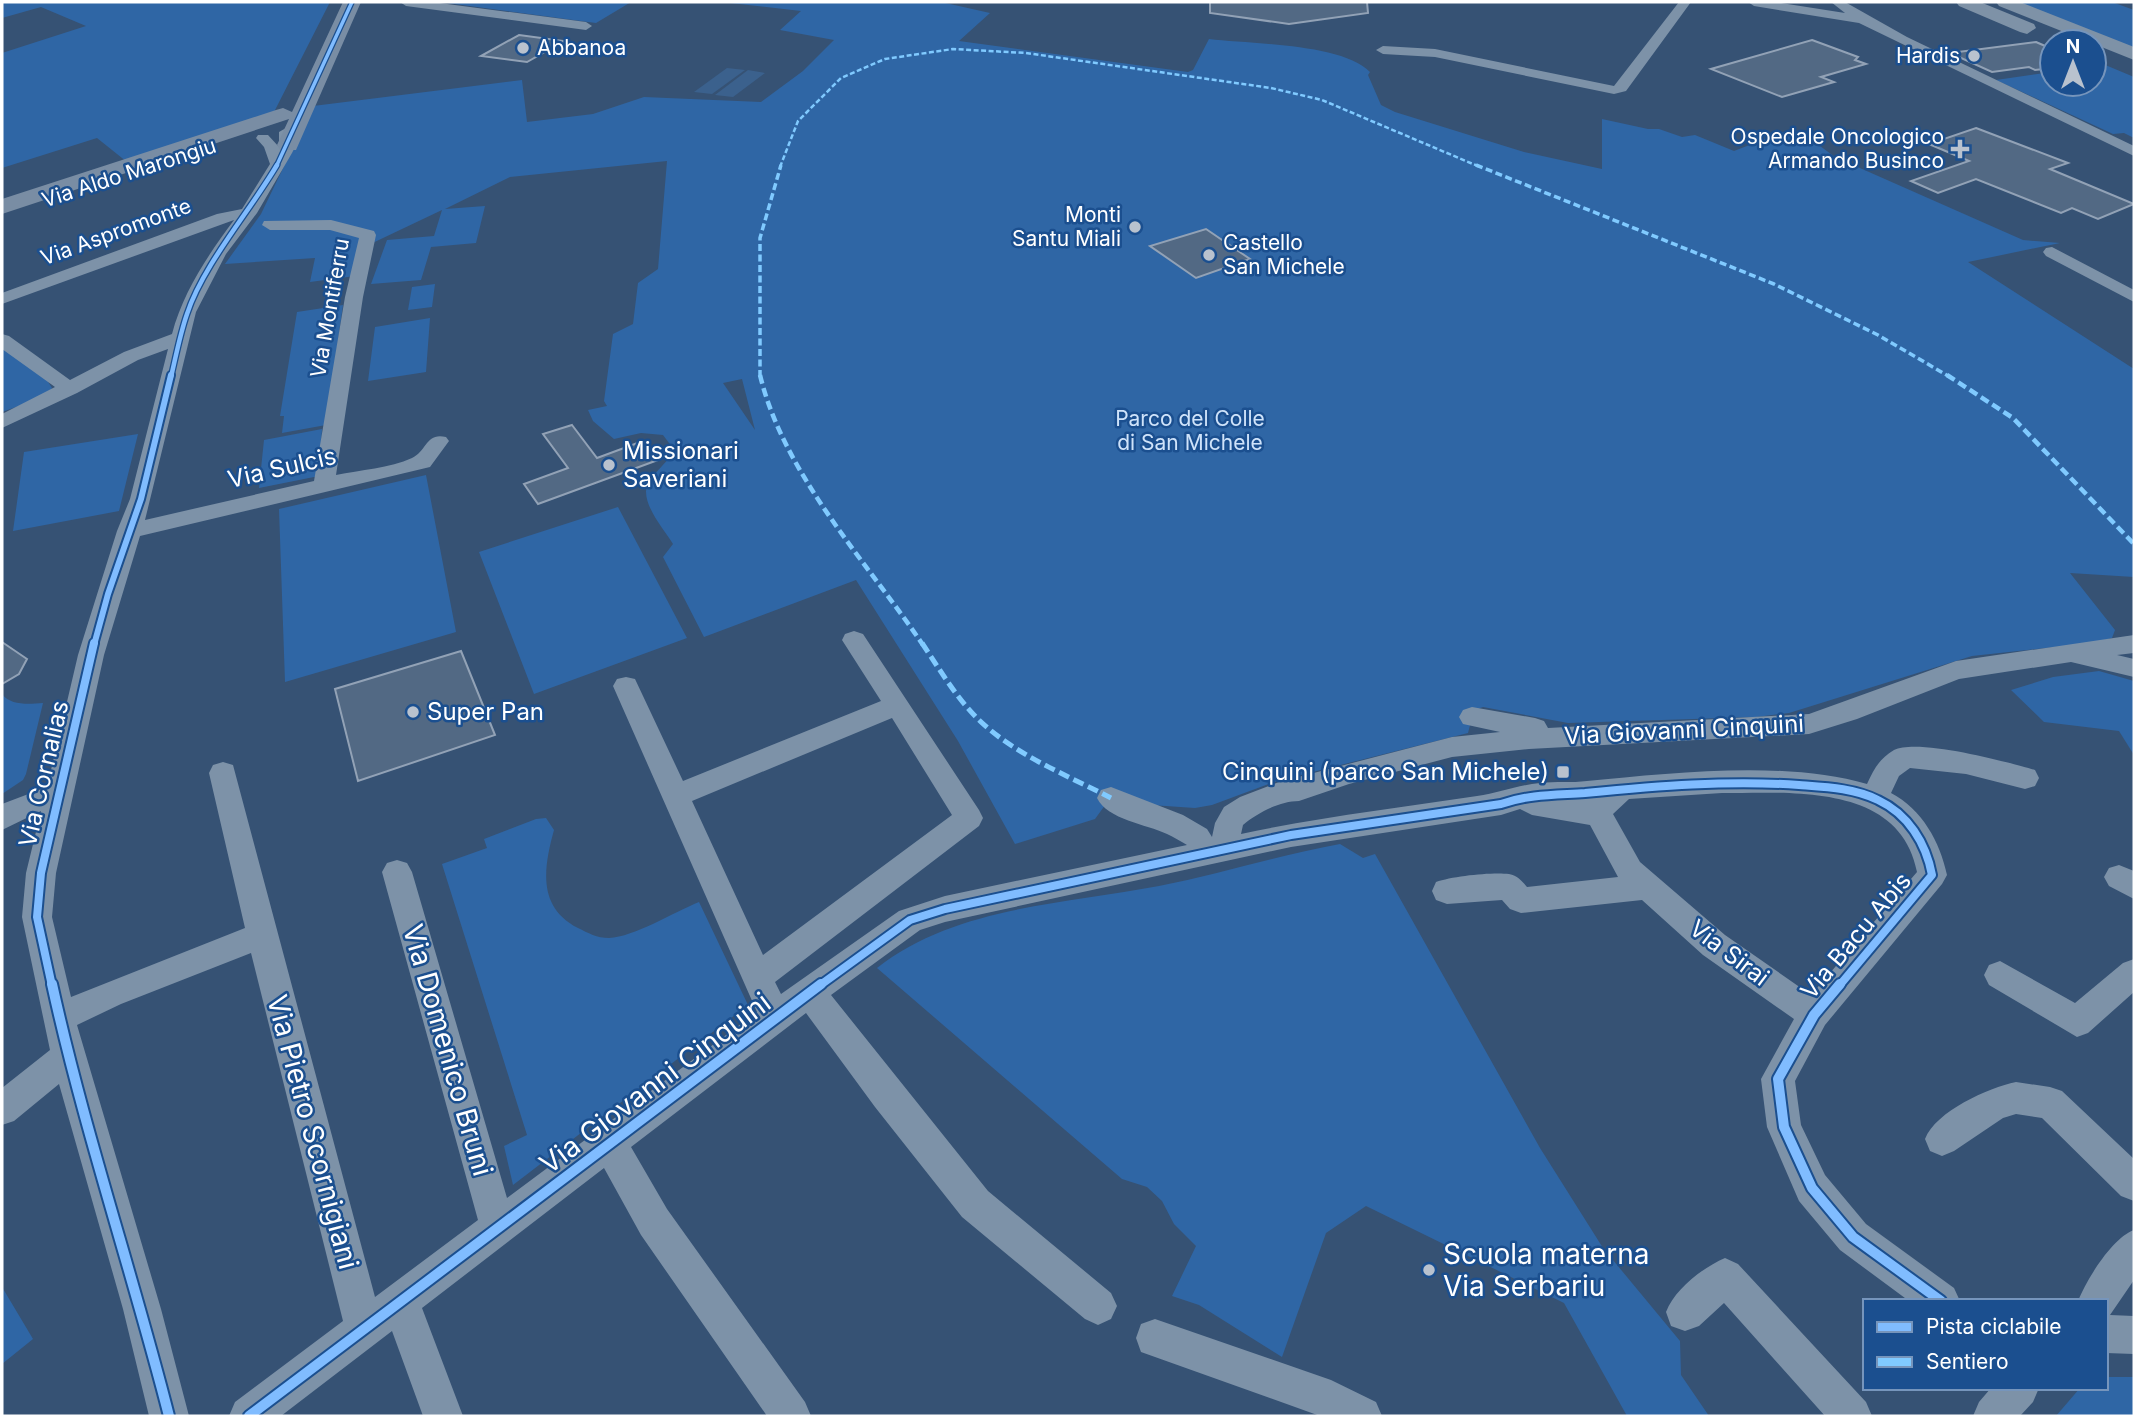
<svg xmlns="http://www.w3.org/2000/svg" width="2136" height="1418" viewBox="0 0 2136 1418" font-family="Inter,sans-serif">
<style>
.green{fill:#2f66a5;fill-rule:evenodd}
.water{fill:#3b618d}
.building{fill:#526984;stroke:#92a2b6;stroke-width:2}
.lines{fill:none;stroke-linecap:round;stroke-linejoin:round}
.street{fill:#7d92a8;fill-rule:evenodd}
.secondary{fill:#798da4;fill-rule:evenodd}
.highway{fill:#7e92a7;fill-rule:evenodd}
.quiet-far3{stroke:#80caff;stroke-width:2.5;stroke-dasharray:5 2.5;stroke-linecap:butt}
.quiet-far2{stroke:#80caff;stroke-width:3.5;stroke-dasharray:7 3.5;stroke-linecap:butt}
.quiet-far1{stroke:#80caff;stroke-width:4.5;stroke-dasharray:9 4.5;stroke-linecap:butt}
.quiet{stroke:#80caff;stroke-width:5;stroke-dasharray:11 5;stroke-linecap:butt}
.cycleway-far4-casing{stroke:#1b4f8f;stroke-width:6}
.cycleway-far3-casing{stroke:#1b4f8f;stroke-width:7}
.cycleway-far2-casing{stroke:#1b4f8f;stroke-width:10}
.cycleway-far1-casing{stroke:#1b4f8f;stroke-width:12}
.cycleway-casing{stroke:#1b4f8f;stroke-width:14}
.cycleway-far4{stroke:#80bcff;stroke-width:3.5}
.cycleway-far3{stroke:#80bcff;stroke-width:4.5}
.cycleway-far2{stroke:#80bcff;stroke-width:6}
.cycleway-far1{stroke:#80bcff;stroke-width:8}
.cycleway{stroke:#80bcff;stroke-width:10}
.poi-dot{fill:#b9c2ce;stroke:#1b4f8f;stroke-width:2.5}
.labels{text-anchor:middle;stroke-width:5;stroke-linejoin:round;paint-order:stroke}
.far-poi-label{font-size:21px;fill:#fff;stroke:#1b4f8f;text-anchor:end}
.far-street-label{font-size:21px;fill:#fff;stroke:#1b4f8f}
.far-park-label{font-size:21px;fill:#cfe3fa;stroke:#1b4f8f}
.poi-label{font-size:24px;fill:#fff;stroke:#1b4f8f;text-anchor:start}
.street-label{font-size:24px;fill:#fff;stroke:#1b4f8f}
.near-street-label{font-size:28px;fill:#fff;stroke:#1b4f8f}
.near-poi-label{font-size:28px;fill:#fff;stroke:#1b4f8f;text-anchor:start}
</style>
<rect width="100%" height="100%" fill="#365274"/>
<path class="green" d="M 2,2 L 330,2 L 273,114 L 127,162 L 97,138 L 2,168 L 2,53 L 86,26 L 41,7 L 2,18 Z
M 440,2 L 631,2 L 596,23 Z
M 721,2 L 941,2 L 990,13 L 959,41 L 1188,72 L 1193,70 L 1209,39 C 1249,44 1342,43 1370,72 L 1368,75 L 1381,105 L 1395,112 L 1524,152 L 1602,169 L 1602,119 L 1648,129 L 1659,129 L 1682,137 L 1695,135 L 1734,151 L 1783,132 L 1801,132 L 1835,157 L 2023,240 L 2060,243 L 1968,262 L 2134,369 L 2134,577 L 2070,573 L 2115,630 L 2112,638 L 2093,643 L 1972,656 L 1789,713 L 1756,717 L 1568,723 L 1483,707 L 1474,710 L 1468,733 L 1277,781 L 1212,805 L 1195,808 L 1151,805 L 1116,790 L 1095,819 L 1015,844 L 958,741 L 856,580 L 704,637 L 663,557 L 673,544 C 664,529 641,504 647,485 C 650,477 669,460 675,451 L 663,435 L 641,433 L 614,439 L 593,421 L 588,410 L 607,406 L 604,401 L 613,334 L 633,324 L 638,283 L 658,269 L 667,161 L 510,177 L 445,209 L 485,206 L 476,243 L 431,247 L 421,280 L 371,284 L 387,240 L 434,236 L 442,210 L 362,248 L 355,276 L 310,282 L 315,258 L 225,264 L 261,214 L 313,106 L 522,80 L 527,122 L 593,114 L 644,97 L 761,102 L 803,71 L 834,40 L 780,30 L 801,11 ZM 742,379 L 755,430 L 723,383 Z
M 2015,2 L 2112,2 L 2134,10 L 2134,51 Z
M 2103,64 L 2134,77 L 2134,138 L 2124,133 L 2113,134 L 1996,80 L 2052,72 L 2052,84 L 2094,84 L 2094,66 Z
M 435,284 L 432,307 L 408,310 L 412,287 Z
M 343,305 L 326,425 L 282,433 L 284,416 L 280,416 L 297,312 Z
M 430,318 L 426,372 L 368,381 L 375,327 Z
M 2,348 L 47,380 L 52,388 L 47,396 L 2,412 Z
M 322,429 L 319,476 L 259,488 L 264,440 Z
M 138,434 L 119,511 L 13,531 L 24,452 Z
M 426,475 L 456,632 L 285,682 L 279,509 Z
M 618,507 L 687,638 L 534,694 L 479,552 Z
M 2099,671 L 2134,681 L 2134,755 L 2119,731 L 2044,722 L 2011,690 L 2053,677 Z
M 2,694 C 11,706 29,704 43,703 L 26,774 L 23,780 L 2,794 Z
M 546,818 L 554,830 C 543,870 538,907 578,928 C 588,933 597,938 609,938 C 634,937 674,912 699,902 L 748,1005 L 513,1185 L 504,1146 L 527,1135 L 442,864 L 487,848 L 484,839 L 536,819 Z
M 1340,844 L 1363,858 L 1375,854 L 1540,1148 L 1603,1248 L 1680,1341 L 1681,1375 L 1709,1416 L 1627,1416 L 1564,1303 L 1366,1206 L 1326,1233 L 1282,1357 L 1199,1305 L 1172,1296 L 1196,1246 L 1174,1224 L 1162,1201 L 1147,1187 L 1122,1179 L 877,968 C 954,907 1064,904 1159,886 C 1220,874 1279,855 1340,844 Z
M 2,1287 L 33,1339 L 2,1364 Z
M 2106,1377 L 2134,1377 L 2134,1416 L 2056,1416 L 2080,1388 L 2106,1388 Z"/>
<path class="water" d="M 727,68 L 745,70 L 712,94 L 694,92 Z
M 748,70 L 765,73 L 733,97 L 715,95 Z"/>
<path class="building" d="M 1210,2 L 1367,2 L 1368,13 L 1289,24 L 1210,13 Z
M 519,35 L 564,41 L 527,62 L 481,56 Z
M 1812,40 L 1858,57 L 1855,60 L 1866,64 L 1821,77 L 1834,82 L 1782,97 L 1711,69 Z
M 2036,42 L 2052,49 L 2052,68 L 2035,70 L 2029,67 L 1992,72 L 1950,53 Z
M 1976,128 L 2068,163 L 2050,169 L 2134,204 L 2098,219 L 2072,208 L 2061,213 L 1976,179 L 1938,193 L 1911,181 L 1969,161 L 1929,144 Z
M 1206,229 L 1250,259 L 1196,278 L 1150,246 Z
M 572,425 L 597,458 L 643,441 L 658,460 L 538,504 L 524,484 L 568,468 L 543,434 Z
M 2,642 L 27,659 L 19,674 L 2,684 Z
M 461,651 L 495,735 L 358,781 L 335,689 Z"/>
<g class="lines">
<path class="street" d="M 400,2 L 432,2 L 586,22 L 592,26 L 586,30 L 406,6 Z
M 1679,2 L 1691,2 L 1626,91 L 1614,94 L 1435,57 L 1383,54 L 1376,50 L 1383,46 L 1435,49 L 1614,86 Z
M 1748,2 L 1775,2 L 1845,13 L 1831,2 L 1845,2 L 1907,37 L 2134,146 L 2134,156 L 1859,23 L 1754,6 Z
M 286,128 L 293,132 L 296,145 L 292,153 L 257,213 L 226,254 L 196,312 L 145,520 L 314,481 L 345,297 L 359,238 L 330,230 L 270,230 L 262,225 L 264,221 L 331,220 L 374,231 L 376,235 L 363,297 L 336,475 C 360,470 390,468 412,458 C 427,451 426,432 446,437 L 449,441 L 430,467 L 140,536 L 104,655 L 56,873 L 52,917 L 71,997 L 245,928 L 209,773 L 213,765 L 223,762 L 233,765 L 375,1297 L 478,1220 L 382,872 L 387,863 L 397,860 L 407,863 L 412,872 L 507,1198 L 757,1012 L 613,686 L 617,679 L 626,677 L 635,679 L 683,781 L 881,701 L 842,640 L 845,634 L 854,631 L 863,634 L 979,810 L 983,818 L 979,826 L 775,982 L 781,994 L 899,911 L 945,896 L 1187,845 C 1180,841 1174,837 1167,834 C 1146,824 1108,820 1097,798 L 1101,790 L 1111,787 L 1183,815 L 1207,829 L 1212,837 L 1215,823 L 1224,807 L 1240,797 L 1279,782 L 1452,737 L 1500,732 L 1463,724 L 1459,717 L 1463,710 L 1472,707 L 1535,718 L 1544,721 L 1548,728 L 1809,714 L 1956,661 L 2134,635 L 2134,653 L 2117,655 L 2134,659 L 2134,677 L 2071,662 L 1959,679 L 1857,719 L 1809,734 L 1529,749 L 1452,757 L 1349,784 L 1299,801 C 1280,801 1257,813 1243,825 L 1241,834 C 1319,817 1399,808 1477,796 C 1499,793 1518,785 1540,783 C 1556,781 1572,783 1587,781 C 1671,773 1786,760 1867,784 C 1874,769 1879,759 1894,750 C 1918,738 2008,762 2035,770 L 2039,778 L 2035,786 L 2025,789 L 1966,774 L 1910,768 L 1899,776 L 1891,793 C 1922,809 1940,842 1947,875 L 1942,884 L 1825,1025 L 1795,1081 L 1801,1125 L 1825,1175 L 1866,1224 L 1954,1288 L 1960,1301 L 1909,1301 L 1840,1250 L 1799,1201 L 1767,1127 L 1761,1079 L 1794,1019 L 1703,955 L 1642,900 L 1521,913 L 1510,909 L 1502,900 L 1447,904 L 1436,900 L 1432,891 L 1436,882 C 1453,876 1492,872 1509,874 C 1518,876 1522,881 1527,887 L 1618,877 L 1590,825 L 1532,815 L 1520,809 L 1501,815 L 1291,847 L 945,922 L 920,930 L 831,995 L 988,1191 L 1111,1293 L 1117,1306 L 1111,1319 L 1098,1325 L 1085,1319 L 962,1217 L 875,1107 L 806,1013 L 631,1147 L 667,1209 L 805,1402 L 811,1416 L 767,1416 L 641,1235 L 604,1168 L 422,1308 L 463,1416 L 423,1416 L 392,1331 L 281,1416 L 229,1416 L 235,1402 L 343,1321 L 251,953 L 121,1004 L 77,1025 L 161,1309 L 189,1416 L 149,1416 L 123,1309 L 59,1084 L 14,1121 L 2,1125 L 2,1088 L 50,1050 L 22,917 L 26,873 L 41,811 L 2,830 L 2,804 L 47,787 L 78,655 L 117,531 L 130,499 L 168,349 L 138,360 L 77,393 L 2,428 L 2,414 L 55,387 L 2,349 L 2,334 L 9,336 L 70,380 L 124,352 L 172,334 C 183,292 208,255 234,220 L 2,304 L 2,293 L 217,214 L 242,209 L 270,164 L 264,147 L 256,138 L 258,135 L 268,135 L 279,147 L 279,132 ZM 892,718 L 952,815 L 763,955 L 692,801 ZM 1722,793 C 1791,793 1900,783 1917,872 L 1811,995 L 1725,935 L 1640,862 L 1613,814 L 1629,799 Z
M 2052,247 L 2134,290 L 2134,302 L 2046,256 L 2043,252 L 2046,248 Z
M 2119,865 L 2134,871 L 2134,899 L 2109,886 L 2104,877 L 2109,868 Z
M 2134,959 L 2134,992 L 2088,1033 L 2077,1037 L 1989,985 L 1984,975 L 1989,965 L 2000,961 L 2075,1003 L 2123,963 Z
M 2016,1082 L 2050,1087 L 2062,1091 L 2134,1159 L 2134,1201 L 2121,1196 L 2042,1118 L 2016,1114 L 2003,1118 L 1954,1151 L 1942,1156 L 1930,1151 L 1925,1139 C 1936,1111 1988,1088 2016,1082 Z
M 2134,1230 L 2134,1280 L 2110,1315 L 2134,1316 L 2134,1354 L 2106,1353 L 2106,1301 L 2078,1301 C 2087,1279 2112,1238 2134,1230 Z
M 1725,1258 L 1738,1264 L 1866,1402 L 1872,1416 L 1825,1416 L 1724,1303 L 1699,1326 L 1685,1331 L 1671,1326 L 1666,1312 C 1675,1289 1702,1268 1725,1258 Z
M 1155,1319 L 1331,1380 L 1376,1402 L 1382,1416 L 1320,1416 L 1141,1352 L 1136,1338 L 1141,1324 Z
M 1991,1388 L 2039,1388 L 2033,1402 L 2020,1416 L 1973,1416 L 1979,1402 Z"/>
<path class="secondary" d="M 343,2 L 361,2 L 296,150 L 280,150 L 277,145 L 289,119 L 2,214 L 2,199 L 276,110 L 283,108 L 292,112 Z"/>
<path class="highway" d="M 1956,2 L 1980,2 L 2034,24 L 2036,28 L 2027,34 L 2020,32 L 1959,6 Z
M 1996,2 L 2020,2 L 2134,47 L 2134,60 L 1999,6 Z"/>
<path class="quiet-far3" d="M 780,167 L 798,121 L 841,78 L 885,59 L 953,49 L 1026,53 L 1271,88 L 1322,100 L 1480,167"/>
<path class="quiet-far2" d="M 1476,165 L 1774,284 L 1878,335 L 1950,377
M 760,377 L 760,238 L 781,165"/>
<path class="quiet-far1" d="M 760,375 C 784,475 867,562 923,645
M 1947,375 L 2013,418 L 2134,544"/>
<path class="quiet" d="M 922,643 C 940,670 957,699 980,721 C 1017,756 1067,775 1111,798"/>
<defs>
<path id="cycleway-far4" d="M 276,167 L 352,2"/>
<path id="cycleway-far3" d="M 171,377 C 176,356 180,334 187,314 C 203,265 250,211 277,165"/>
<path id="cycleway-far2" d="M 94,645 L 108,594 L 141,499 L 171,375"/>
<path id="cycleway-far1" d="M 52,986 L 37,917 L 41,873 L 94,643
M 819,986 L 910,920 L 945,909 L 1291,835 L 1501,804 C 1530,794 1556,795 1585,793 C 1657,786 1727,780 1799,785 C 1826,787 1854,788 1878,800 C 1908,814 1926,843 1932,875 L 1839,986"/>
<path id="cycleway" d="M 52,984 C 84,1130 132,1271 169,1416
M 1840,984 L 1814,1015 L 1778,1079 L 1784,1127 L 1812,1188 L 1853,1237 L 1941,1301
M 249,1416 L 821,984"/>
</defs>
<use href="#cycleway-far4" class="cycleway-far4-casing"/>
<use href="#cycleway-far3" class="cycleway-far3-casing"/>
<use href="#cycleway-far2" class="cycleway-far2-casing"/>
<use href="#cycleway-far1" class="cycleway-far1-casing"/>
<use href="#cycleway" class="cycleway-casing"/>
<use href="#cycleway-far4" class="cycleway-far4"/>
<use href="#cycleway-far3" class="cycleway-far3"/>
<use href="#cycleway-far2" class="cycleway-far2"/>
<use href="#cycleway-far1" class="cycleway-far1"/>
<use href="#cycleway" class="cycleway"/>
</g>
<g class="poi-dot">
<circle cx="523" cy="48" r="7"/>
<circle cx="1974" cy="56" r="7"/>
<path d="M1956.5 138.5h7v7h7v7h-7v7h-7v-7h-7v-7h7z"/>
<circle cx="1135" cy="227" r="7"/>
<circle cx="1209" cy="255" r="7"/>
<circle cx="609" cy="465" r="7"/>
<circle cx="413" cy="712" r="7"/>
<rect x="1556" y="765" width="14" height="14" rx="3.5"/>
<circle cx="1429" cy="1270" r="7"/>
</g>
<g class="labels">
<g class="far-poi-label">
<text x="537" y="55" text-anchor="start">Abbanoa</text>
<text x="1960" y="63">Hardis</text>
<text x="1944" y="144">Ospedale Oncologico<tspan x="1944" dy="24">Armando Businco</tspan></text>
<text x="1121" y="222">Monti<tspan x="1121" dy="24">Santu Miali</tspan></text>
<text x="1223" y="250" text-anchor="start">Castello<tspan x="1223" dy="24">San Michele</tspan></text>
</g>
<g class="far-street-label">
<text transform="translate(129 173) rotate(-18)" y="7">Via Aldo Marongiu</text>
<text transform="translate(116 232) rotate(-20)" y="7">Via Aspromonte</text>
<text transform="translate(330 308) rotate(-80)" y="7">Via Montiferru</text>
</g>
<g class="far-park-label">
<text x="1190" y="426">Parco del Colle<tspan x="1190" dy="24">di San Michele</tspan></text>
</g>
<g class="poi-label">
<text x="623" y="459">Missionari<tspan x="623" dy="28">Saveriani</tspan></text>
<text x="427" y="720">Super Pan</text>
<text x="1549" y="780" text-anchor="end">Cinquini (parco San Michele)</text>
</g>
<g class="street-label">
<text transform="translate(282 468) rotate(-13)" y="8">Via Sulcis</text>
<text transform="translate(1684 730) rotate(-3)" y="8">Via Giovanni Cinquini</text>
<text transform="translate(44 774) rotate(-77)" y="8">Via Cornalias</text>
<text transform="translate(1856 936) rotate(-50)" y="8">Via Bacu Abis</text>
<text transform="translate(1729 953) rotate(37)" y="8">Via Sirai</text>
</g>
<g class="near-street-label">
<text transform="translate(448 1050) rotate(74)" y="10">Via Domenico Bruni</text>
<text transform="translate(655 1083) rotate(-37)" y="10">Via Giovanni Cinquini</text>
<text transform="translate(313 1132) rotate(75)" y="10">Via Pietro Scornigiani</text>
</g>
<g class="near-poi-label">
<text x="1443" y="1264">Scuola materna<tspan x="1443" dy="32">Via Serbariu</tspan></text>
</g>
</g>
<rect width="2136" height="1418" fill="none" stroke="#ffffff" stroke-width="7"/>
<rect x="1863" y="1299" width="245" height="91" fill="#1b4f8f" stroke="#7695bc" stroke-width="2"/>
<rect x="1877" y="1322" width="35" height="10" fill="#80bcff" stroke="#7695bc" stroke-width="2"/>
<text x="1926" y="1334" font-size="21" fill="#ffffff">Pista ciclabile</text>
<rect x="1877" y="1357" width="35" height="10" fill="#80caff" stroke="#7695bc" stroke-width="2"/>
<text x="1926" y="1369" font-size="21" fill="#ffffff">Sentiero</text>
<g transform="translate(2073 63)"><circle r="33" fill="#1b4f8f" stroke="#7695bc" stroke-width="2"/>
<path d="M0-5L12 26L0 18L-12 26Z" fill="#b9c2ce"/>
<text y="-10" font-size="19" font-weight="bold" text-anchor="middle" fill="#ffffff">N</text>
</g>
</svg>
